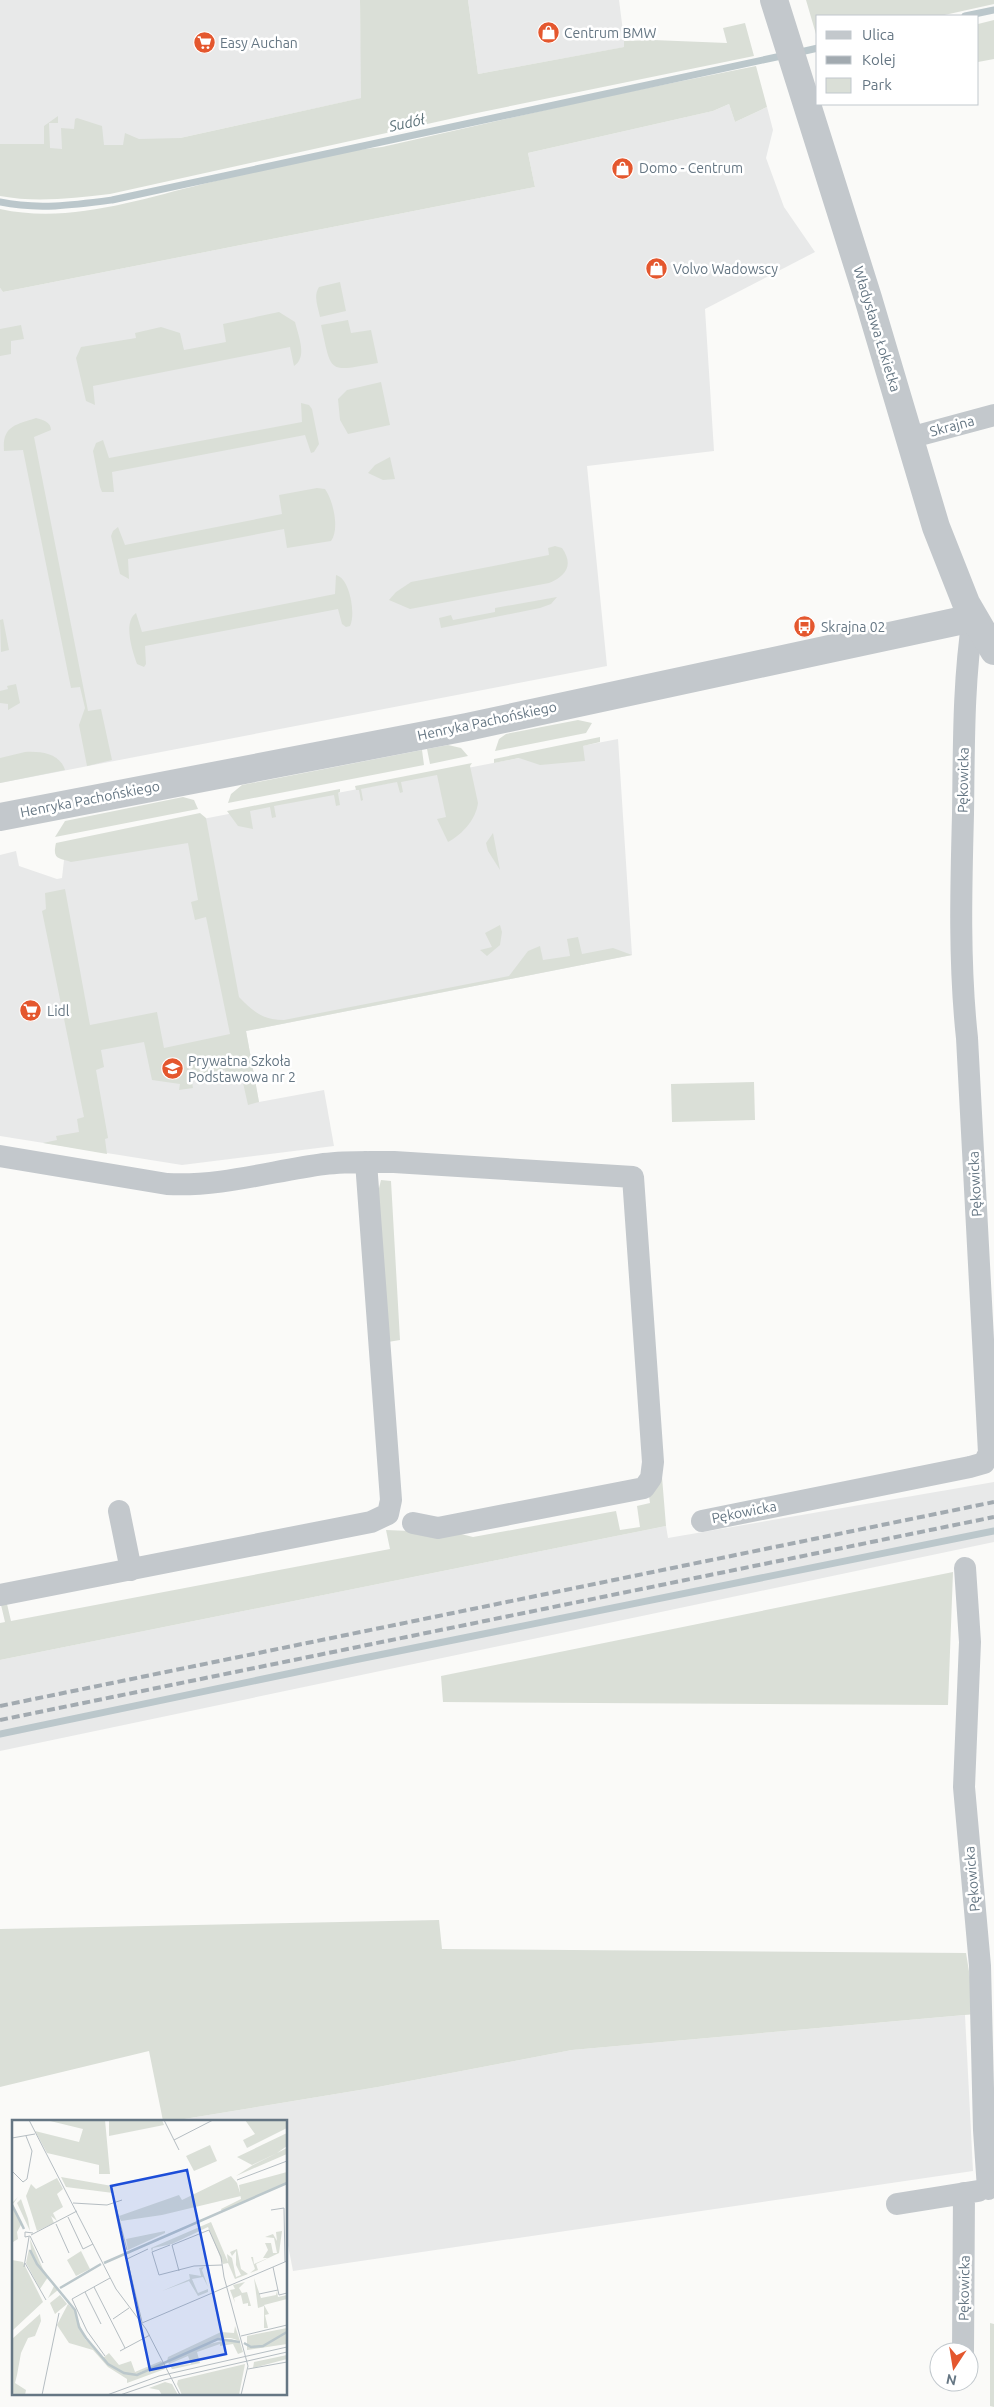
<svg xmlns="http://www.w3.org/2000/svg" width="994" height="2407" viewBox="0 0 994 2407" font-family="Ubuntu,sans-serif">
<style>
.built{fill:#e8e9e9}
.green{fill:#dadfd7}
.lines{fill:none;stroke-linecap:round;stroke-linejoin:round}
.stream{stroke:#bbc7cb;stroke-width:7}
.minor{stroke:#c3c8cc;stroke-width:22}
.tertiary{stroke:#c3c8cc;stroke-width:28}
.rail{stroke:#a2aab0;stroke-width:4;stroke-dasharray:8 4;stroke-linecap:butt}
.labels{text-anchor:middle;stroke-width:5;stroke-linejoin:round;paint-order:stroke}
.poi-label{font-size:14px;fill:#657683;stroke:#fff;text-anchor:start}
.street-label{font-size:14px;fill:#657683;stroke:#fff}
.water-label{font-size:15px;font-style:italic;fill:#60757c;stroke:#fff}
.inset-river{fill:none;stroke:#bbc7cb;stroke-width:2.5}
.inset-road{fill:none;stroke:#b5bdc2;stroke-width:1}
.view{fill:#1d4ed8;fill-opacity:0.15;stroke:#1d4ed8;stroke-width:2.5}
.inset-edge{fill:none;stroke:#657683;stroke-width:2.5}
</style>
<rect width="100%" height="100%" fill="#fafaf8"/>
<path class="built" d="M 0,0 L 360,0 L 362,98 L 180,138 L 130,156 L 0,157 Z
M 468,0 L 619,0 L 625,47 L 478,74 Z
M 729,104 L 735,122 L 767,107 L 773,130 L 766,158 L 784,207 L 815,252 L 705,309 L 714,451 L 587,466 L 607,666 L 0,783 L 0,288 L 3,292 L 535,187 L 528,153 L 713,111 Z
M 618,739 L 632,955 L 246,1031 L 259,1102 L 324,1090 L 334,1146 L 182,1165 L 0,1136 L 0,855 L 16,851 L 19,866 L 57,879 L 62,878 L 64,860 L 62,846 Z
M 994,1482 L 994,1542 L 0,1751 L 0,1660 L 666,1526 L 668,1538 Z
M 965,2015 L 973,2171 L 293,2271 L 286,2235 L 286,2121 L 172,2121 L 378,2087 L 572,2050 Z"/>
<path class="green" d="M 360,0 L 468,0 L 478,74 L 624,47 L 624,41 L 653,40 L 727,43 L 723,28 L 745,23 L 754,56 L 477,113 L 110,194 C 73,198 37,203 0,196 L 0,144 L 44,144 L 44,126 L 58,116 L 58,123 L 49,123 L 50,148 L 62,149 L 61,128 L 74,129 L 75,119 L 77,118 L 102,126 L 104,145 L 123,145 L 125,133 L 139,139 L 180,138 L 361,98 Z
M 806,0 L 994,0 L 994,4 L 940,16 L 818,16 L 818,41 Z
M 994,20 L 994,59 L 978,62 L 978,24 Z
M 756,66 L 767,107 L 735,122 L 729,104 L 713,111 L 528,153 L 535,187 L 3,292 L 0,288 L 0,209 C 68,224 137,200 203,184 C 251,172 300,162 348,151 L 382,147 L 598,98 Z
M 340,282 L 346,311 L 320,317 C 318,307 313,296 319,287 Z
M 279,312 L 295,322 C 298,335 308,357 294,366 L 290,347 L 93,386 L 95,405 L 86,401 L 76,358 L 81,347 L 136,338 L 135,333 L 161,327 L 180,333 L 184,350 L 226,342 L 223,324 Z
M 348,320 L 351,333 L 371,330 L 378,363 C 327,372 332,374 321,325 Z
M 21,325 L 24,339 L 11,341 L 11,354 L 0,356 L 0,329 Z
M 381,382 L 390,425 L 348,434 L 340,420 L 338,399 L 347,390 Z
M 301,403 L 309,405 L 312,409 L 319,444 L 314,452 L 311,453 L 305,435 L 112,472 L 114,492 L 102,492 L 100,487 L 93,451 L 96,443 L 103,440 L 109,458 L 302,422 Z
M 36,418 C 43,420 51,422 51,430 L 34,437 L 88,711 L 101,709 L 112,760 L 87,766 L 79,725 L 85,708 L 80,687 L 71,688 L 23,450 L 4,451 C 2,426 15,425 36,418 Z
M 390,457 L 395,479 L 383,480 L 368,473 L 375,465 Z
M 317,488 L 325,489 C 333,500 340,529 331,541 L 287,548 L 284,529 L 128,559 L 129,579 L 120,574 L 111,536 L 113,531 L 118,527 L 125,545 L 282,514 L 279,495 Z
M 555,546 L 562,548 C 574,565 566,576 549,583 L 410,609 L 389,600 L 396,592 L 411,582 L 549,555 L 548,548 Z
M 336,575 C 350,578 356,615 350,626 L 346,627 L 342,624 L 338,609 L 145,646 L 146,664 L 144,667 L 137,664 C 132,650 123,622 136,613 L 142,632 L 335,594 Z
M 557,597 L 551,604 L 540,608 L 441,628 L 439,618 L 451,615 L 453,620 L 495,612 L 495,608 Z
M 3,619 L 9,650 L 1,652 L 0,620 Z
M 16,684 L 20,703 L 8,710 L 8,704 L 0,703 L 0,691 L 8,689 L 7,686 Z
M 578,720 L 592,723 L 586,733 L 495,751 L 499,739 L 506,734 Z
M 600,737 L 600,742 L 583,746 L 585,761 L 540,765 L 519,758 L 494,763 L 494,759 Z
M 448,745 L 461,748 L 468,756 L 430,764 L 427,749 Z
M 422,750 L 424,765 L 228,803 L 231,794 L 242,785 Z
M 25,752 C 40,751 60,753 65,770 L 0,783 L 0,758 Z
M 472,763 L 470,766 L 478,803 C 476,819 463,834 448,842 L 437,819 L 446,817 L 437,775 L 401,782 L 403,792 L 400,793 L 397,782 L 361,789 L 363,800 L 361,801 L 359,790 L 356,790 L 355,786 Z
M 340,789 L 340,792 L 338,793 L 340,805 L 336,806 L 334,795 L 274,806 L 276,817 L 272,818 L 270,807 L 250,811 L 253,829 L 238,826 L 227,811 Z
M 183,797 L 194,800 L 198,809 L 55,837 L 65,821 Z
M 200,813 L 206,818 L 239,997 C 253,1011 262,1020 284,1020 L 509,976 L 528,951 L 540,946 L 543,960 L 570,956 L 567,939 L 578,937 L 582,954 L 613,948 L 632,955 L 246,1031 L 259,1102 L 248,1105 L 241,1074 L 227,1077 L 225,1070 L 191,1076 L 193,1088 L 179,1090 L 180,1084 L 152,1080 L 144,1042 L 101,1050 L 104,1067 L 96,1070 L 108,1138 L 105,1139 L 107,1154 L 43,1143 L 57,1140 L 56,1136 L 79,1132 L 77,1119 L 84,1117 L 42,911 L 46,909 L 45,893 L 65,889 L 90,1025 L 157,1012 L 164,1048 L 230,1034 L 206,917 L 195,920 L 191,902 L 198,900 L 188,843 L 71,862 C 59,858 52,860 56,843 Z
M 493,833 L 500,870 L 488,851 L 486,843 Z
M 500,925 L 502,932 L 500,945 L 487,956 L 480,950 L 492,947 L 485,933 Z
M 754,1082 L 755,1120 L 672,1122 L 671,1084 Z
M 381,1180 L 391,1181 L 400,1340 L 388,1342 L 378,1192 Z
M 662,1477 L 666,1526 L 0,1660 L 0,1623 L 5,1622 L 1,1605 L 7,1604 L 11,1621 L 390,1549 L 386,1530 L 457,1533 L 473,1537 L 616,1511 L 620,1530 L 640,1527 L 637,1506 L 650,1503 L 649,1496 Z
M 953,1572 L 948,1705 L 443,1702 L 441,1676 Z
M 439,1920 L 442,1949 L 966,1953 L 976,2014 L 572,2050 L 378,2087 L 172,2121 L 163,2121 L 149,2051 L 0,2087 L 0,1929 Z
M 990,2323 L 994,2324 L 994,2407 L 990,2406 Z"/>
<g class="lines">
<path class="stream" d="M 965,16 L 994,10
M 796,53 L 818,48
M 0,202 C 37,210 74,205 112,200 L 786,55
M 0,1734 L 354,1660 L 994,1531"/>
<path class="minor" d="M 909,438 L 994,415
M 0,1156 L 167,1184 C 220,1187 272,1171 324,1164 C 347,1161 371,1162 394,1162 L 633,1177 L 653,1462 L 651,1478 L 644,1488 L 438,1528 L 413,1523
M 119,1511 L 131,1570
M 702,1521 L 970,1467 L 984,1463 L 989,1453 L 967,1038 C 959,964 961,889 963,814 C 964,748 963,683 973,618
M 965,1568 L 970,1642 L 964,1787 L 980,1966 L 984,2130 L 988,2189
M 0,1595 L 371,1522 L 388,1514 L 391,1500 L 366,1162
M 897,2204 L 978,2191
M 963,2352 L 964,2193"/>
<path class="tertiary" d="M 774,0 L 868,298 L 936,527 L 966,603 L 994,651
M 0,817 L 467,727 L 973,618"/>
<path class="rail" d="M 0,1706 L 994,1502
M 0,1720 L 994,1517"/>
</g>
<defs>
<symbol id="shop-disc" viewBox="-11 -11 22 22"><circle r="9.5" fill="#e4572e" stroke="#fff"/><path d="M-5-2.5h2.3a2.7 3.5 0 0 1 5.4 0H5L5.5 6h-11ZM-1.5-2.5h3a1.5 2.3 0 0 0-3 0Z" fill="#fff"/></symbol>
<symbol id="supermarket-disc" viewBox="-11 -11 22 22"><circle r="9.5" fill="#e4572e" stroke="#fff"/><path d="M-6-5.5h2.5l.6 2H6L4.5 2H-2.5L-4.4-4H-6ZM-1.5 3.2a1.3 1.3 0 1 0 .1 0ZM3 3.2a1.3 1.3 0 1 0 .1 0Z" fill="#fff"/></symbol>
<symbol id="bus-disc" viewBox="-11 -11 22 22"><circle r="9.5" fill="#e4572e" stroke="#fff"/><path d="M-5-6H5V4H4V6H2V4H-2V6H-4V4H-5ZM-3.5-4V0h7V-4ZM-3.5 1.2v1.5H-2V1.2ZM2 1.2v1.5H3.5V1.2Z" fill="#fff"/></symbol>
<symbol id="school-disc" viewBox="-11 -11 22 22"><circle r="9.5" fill="#e4572e" stroke="#fff"/><path d="M0-5L7-2L0 1L-7-2ZM-4 1L0 2.5L4 1V4Q0 6-4 4Z" fill="#fff"/></symbol>
</defs>
<g fill-rule="evenodd">
<use href="#shop-disc" x="536" y="20" width="25" height="25"/>
<use href="#supermarket-disc" x="192" y="30" width="25" height="25"/>
<use href="#shop-disc" x="610" y="156" width="25" height="25"/>
<use href="#shop-disc" x="644" y="256" width="25" height="25"/>
<use href="#bus-disc" x="792" y="614" width="25" height="25"/>
<use href="#supermarket-disc" x="18" y="998" width="25" height="25"/>
<use href="#school-disc" x="160" y="1056" width="25" height="25"/>
</g>
<g class="labels">
<g class="poi-label">
<text x="564" y="38">Centrum BMW</text>
<text x="220" y="48">Easy Auchan</text>
<text x="639" y="173">Domo - Centrum</text>
<text x="673" y="274">Volvo Wadowscy</text>
<text x="821" y="632">Skrajna 02</text>
<text x="47" y="1016">Lidl</text>
<text x="188" y="1066">Prywatna Szkoła<tspan x="188" dy="16">Podstawowa nr 2</tspan></text>
</g>
<g class="street-label">
<text transform="translate(877 329) rotate(73)" y="5">Władysława Łokietka</text>
<text transform="translate(952 426) rotate(-15)" y="5">Skrajna</text>
<text transform="translate(487 721) rotate(-12)" y="5">Henryka Pachońskiego</text>
<text transform="translate(963 780) rotate(-89)" y="5">Pękowicka</text>
<text transform="translate(90 799) rotate(-11)" y="5">Henryka Pachońskiego</text>
<text transform="translate(975 1184) rotate(-93)" y="5">Pękowicka</text>
<text transform="translate(744 1512) rotate(-11)" y="5">Pękowicka</text>
<text transform="translate(972 1879) rotate(-95)" y="5">Pękowicka</text>
<text transform="translate(964 2288) rotate(-89)" y="5">Pękowicka</text>
</g>
<g class="water-label">
<text transform="translate(407 123) rotate(-12)" y="5">Sudół</text>
</g>
</g>
<g transform="translate(12 2120)">
<rect width="275" height="275" fill="#fafaf8"/>
<path d="M 34,0 L 93,0 L 98,54 L 87,54 L 87,45 L 35,33 L 23,11 L 67,22 L 71,9 ZM 97,0 L 150,0 L 152,5 L 97,16 ZM 233,0 L 274,0 L 275,8 L 235,28 L 231,20 L 243,14 ZM 275,13 L 275,26 L 265,33 L 240,45 L 225,37 ZM 198,25 L 205,41 L 182,51 L 174,36 ZM 275,28 L 275,34 L 224,56 L 241,45 ZM 275,52 L 275,63 L 210,92 L 209,89 L 229,79 L 227,65 ZM 219,56 L 225,63 L 229,76 L 150,95 L 109,101 L 107,96 L 167,75 L 170,80 ZM 49,57 L 100,66 L 101,73 L 54,67 ZM 45,58 L 51,69 L 45,74 L 51,87 L 41,93 L 45,101 L 39,96 L 42,103 L 25,111 L 14,76 L 19,64 L 24,69 ZM 6,77 L 1,84 L 13,108 L 10,103 L 5,112 L 6,119 L 1,122 L 0,83 ZM 9,79 L 16,99 L 18,111 L 5,83 ZM 199,102 L 216,142 L 215,134 L 220,138 L 224,157 L 229,155 L 224,145 L 224,131 L 220,136 L 218,132 L 225,129 L 229,149 L 236,154 L 223,159 L 216,143 L 211,144 L 196,107 L 160,124 L 141,128 L 140,132 L 139,128 ZM 153,111 L 153,113 L 116,130 L 114,119 ZM 270,111 L 267,133 L 244,144 L 246,150 L 238,153 L 243,149 L 239,137 L 241,137 L 242,144 L 256,138 L 251,138 L 256,130 L 253,123 L 259,123 L 261,133 L 265,133 L 262,118 L 253,117 L 261,114 L 265,121 L 264,112 ZM 18,119 L 31,149 L 46,170 L 36,178 L 42,166 L 36,157 L 28,169 L 14,143 L 17,129 L 19,131 ZM 69,131 L 78,149 L 64,156 L 55,140 ZM 0,140 L 11,142 L 31,182 L 0,211 ZM 192,147 L 190,150 L 196,167 L 191,157 L 180,159 L 186,173 L 196,169 L 196,172 L 186,176 L 177,161 L 150,171 L 178,159 L 177,154 L 189,156 L 187,148 ZM 242,158 L 249,178 L 264,175 L 265,171 L 266,177 L 275,175 L 275,179 L 252,185 L 257,194 L 253,195 L 256,208 L 252,208 L 252,186 L 246,188 ZM 233,162 L 227,168 L 230,173 L 235,172 L 239,186 L 236,186 L 236,183 L 231,184 L 229,175 L 222,178 L 223,183 L 218,170 L 223,169 L 221,165 ZM 48,175 L 55,184 L 43,194 L 38,183 ZM 56,184 L 63,191 L 73,219 L 91,238 L 97,233 L 107,245 L 119,241 L 123,252 L 149,241 L 151,243 L 119,256 L 151,244 L 153,249 L 115,263 L 115,259 L 96,247 L 81,230 L 57,223 L 45,205 ZM 28,194 L 29,201 L 23,216 L 16,218 L 9,233 L 5,255 L 3,263 L 14,270 L 13,275 L 0,275 L 0,219 ZM 223,206 L 228,221 L 219,218 L 209,218 L 193,225 L 219,219 L 228,222 L 231,232 L 226,234 L 221,224 L 208,226 L 208,224 L 185,232 L 188,243 L 161,249 L 160,249 L 158,246 L 179,244 L 176,236 L 157,244 L 156,242 L 166,237 L 155,241 L 156,237 L 209,212 L 222,213 ZM 275,208 L 275,224 L 235,230 L 235,216 ZM 275,235 L 275,239 L 241,248 L 242,242 ZM 233,244 L 227,275 L 170,275 L 165,264 L 166,260 ZM 153,262 L 160,264 L 166,275 L 150,275 L 147,270 L 137,268 Z" fill="#dadfd7"/>
<path class="inset-river" d="M 0,85 L 12,109M 18,130 L 25,144 L 63,190 L 67,207 L 74,218 L 96,244 L 112,253 L 125,255 L 206,219 L 228,222M 92,143 L 275,63M 48,168 L 89,144M 232,223 L 239,227 L 251,226 L 275,212"/>
<path class="inset-road" d="M 17,0 L 104,169 L 134,209 L 168,275M 152,0 L 167,30M 0,18 L 23,14M 162,20 L 201,0M 0,51 L 11,62 L 15,59 L 20,31 L 14,16M 225,60 L 275,41M 61,83 L 95,85 L 110,80M 103,83 L 115,130M 259,90 L 272,88 L 273,142M 56,97 L 71,129 L 81,124M 44,104 L 57,133M 19,115 L 65,91M 18,116 L 31,143M 18,116 L 13,117 L 13,112 L 21,113M 158,125 L 140,132 L 147,155 L 182,146 L 210,145M 13,143 L 34,180M 12,147 L 17,117M 261,147 L 267,175 L 275,173M 167,151 L 160,125 L 197,110 L 209,137 L 212,157 L 236,246 L 229,275M 82,167 L 113,228M 73,172 L 89,204M 247,174 L 266,170M 101,199 L 117,188M 130,202 L 115,139 L 136,129M 130,203 L 275,141M 229,216 L 275,205M 108,231 L 138,215M 93,236 L 75,211 L 60,179 L 98,158M 236,249 L 275,242M 30,275 L 47,193M 95,275 L 147,256 L 275,227M 108,275 L 152,260 L 275,232"/>
<path class="view" d="M 175,50 L 214,234 L 138,250 L 99,66 Z"/>
<rect width="275" height="275" class="inset-edge"/>
</g>
<rect x="816" y="15" width="162" height="90" fill="#ffffff" stroke="#c1c8cd"/>
<rect x="826" y="31" width="25" height="8" fill="#c3c8cc" stroke="#c1c8cd"/>
<text x="862" y="40" font-size="15" fill="#657683">Ulica</text>
<rect x="826" y="56" width="25" height="8" fill="#a2aab0" stroke="#c1c8cd"/>
<text x="862" y="65" font-size="15" fill="#657683">Kolej</text>
<rect x="826" y="78" width="25" height="15" fill="#dadfd7" stroke="#c1c8cd"/>
<text x="862" y="90" font-size="15" fill="#657683">Park</text>
<g transform="translate(954 2367) rotate(192)"><circle r="24" fill="#ffffff" stroke="#c1c8cd"/>
<path d="M0-4L9 19L0 12L-9 19Z" fill="#e4572e"/>
<text y="-8" font-size="14" font-weight="bold" text-anchor="middle" fill="#657683">N</text>
</g>
</svg>
